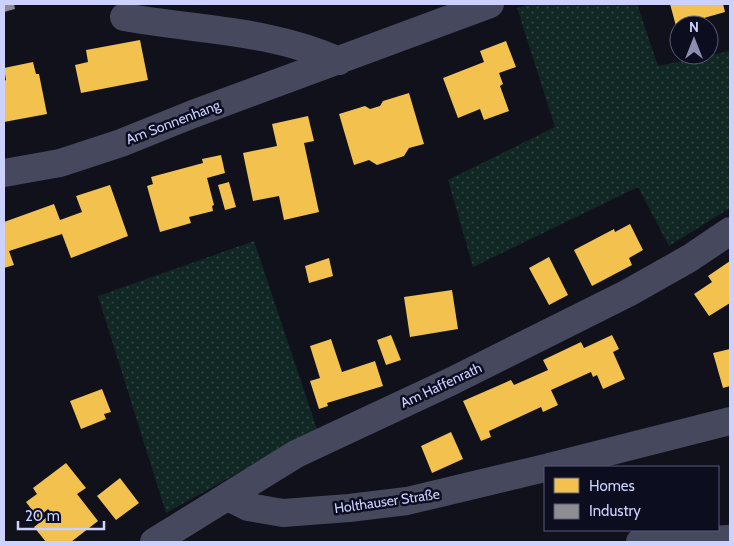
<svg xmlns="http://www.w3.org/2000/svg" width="734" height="546" viewBox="0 0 734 546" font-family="Cabin,sans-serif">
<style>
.grass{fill:url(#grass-dots)}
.homes{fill:#f2c14e}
.industry{fill:#8d8d92}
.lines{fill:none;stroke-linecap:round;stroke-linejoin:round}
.minor{stroke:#46495d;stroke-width:28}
.labels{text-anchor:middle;stroke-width:5;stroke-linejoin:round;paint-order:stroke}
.street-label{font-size:14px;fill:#ccd1ff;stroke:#0d0d20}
</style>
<defs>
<pattern id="grass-dots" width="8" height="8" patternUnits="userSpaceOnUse" patternTransform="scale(1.25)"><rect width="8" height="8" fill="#102723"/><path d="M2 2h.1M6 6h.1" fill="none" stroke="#324544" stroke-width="1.8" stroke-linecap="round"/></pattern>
</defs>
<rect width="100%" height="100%" fill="#11111c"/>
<path class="grass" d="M 529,4 L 637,4 L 658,66 L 730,51 L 730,208 L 669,246 L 638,187 L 473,267 L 448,180 L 555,127 L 517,8 Z
M 254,241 L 317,429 L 166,513 L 98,296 Z"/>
<path class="homes" d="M 670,4 L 723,4 L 725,12 L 676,26 Z
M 140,40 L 148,80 L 81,93 L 75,65 L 88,62 L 86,50 Z
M 506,41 L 516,67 L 499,73 L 503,84 L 500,86 L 509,111 L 484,120 L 480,109 L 458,118 L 443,78 L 484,62 L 480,51 Z
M 33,62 L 36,74 L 39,74 L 47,114 L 4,122 L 4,81 L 6,80 L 4,68 Z
M 409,93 L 424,144 L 409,148 L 404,156 L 377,165 L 369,160 L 354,165 L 339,114 L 365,106 L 370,109 L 380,106 L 383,101 Z
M 308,116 L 314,141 L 304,143 L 319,212 L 284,220 L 279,196 L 253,201 L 243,153 L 277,146 L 272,124 Z
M 221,155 L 225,173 L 207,178 L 214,205 L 212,206 L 213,211 L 189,217 L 191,223 L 160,232 L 147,186 L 153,184 L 151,177 L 203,163 L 202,159 Z
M 229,182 L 236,207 L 225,210 L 218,185 Z
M 110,185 L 128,236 L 71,258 L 62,234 L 9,251 L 14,265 L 4,268 L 4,222 L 54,204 L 60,220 L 82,212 L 76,196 Z
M 630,224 L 643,250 L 629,258 L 632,265 L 592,286 L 574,250 L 614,229 L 615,232 Z
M 549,257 L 568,295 L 549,305 L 529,268 Z
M 329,258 L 333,276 L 309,283 L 305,266 Z
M 730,261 L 730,303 L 709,316 L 694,294 L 712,282 L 708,276 Z
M 452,290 L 458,329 L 410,337 L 404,297 Z
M 391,335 L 401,360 L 386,365 L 377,340 Z
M 612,335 L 619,349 L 613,352 L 625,379 L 603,389 L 597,375 L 593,377 L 591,372 L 551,390 L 558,405 L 543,412 L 541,407 L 489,431 L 491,437 L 481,441 L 463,401 L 511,380 L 514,385 L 548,370 L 543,360 L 581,342 L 584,348 Z
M 331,339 L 342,372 L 375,361 L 383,386 L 327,403 L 328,406 L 319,409 L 310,381 L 320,378 L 310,346 Z
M 730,349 L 730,386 L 723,388 L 713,353 Z
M 102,389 L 111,412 L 104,414 L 106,419 L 81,429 L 70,401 Z
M 451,432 L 463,459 L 432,473 L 421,446 Z
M 66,463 L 86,488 L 77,494 L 98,521 L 71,542 L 46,542 L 34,527 L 52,513 L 48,509 L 38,518 L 26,502 L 37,494 L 33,488 Z
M 120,478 L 139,503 L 116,520 L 97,496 Z"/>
<path class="industry" d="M 4,4 L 14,4 L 15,9 L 4,12 Z"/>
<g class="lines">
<path class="minor" d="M 124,17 C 196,30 272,30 339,61
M 4,173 L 60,163 L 121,143 L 193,114 L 490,4
M 549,467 L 730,421
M 228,497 L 248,507 L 283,513 L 349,508 L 407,501 L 545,468
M 154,542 L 296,454 L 452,381 L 628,293 L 690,258 L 730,231
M 640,542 L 730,539"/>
</g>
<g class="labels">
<g class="street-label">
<text transform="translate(173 122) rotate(-21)" y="5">Am Sonnenhang</text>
<text transform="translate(441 385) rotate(-25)" y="5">Am Haffenrath</text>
<text transform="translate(387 501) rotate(-8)" y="5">Holthauser Straße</text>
</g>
</g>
<rect width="734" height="546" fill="none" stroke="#ccd1ff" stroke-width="10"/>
<rect x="544" y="466" width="175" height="65" fill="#0d0d20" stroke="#595b79"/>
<rect x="554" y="478" width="25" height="15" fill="#f2c14e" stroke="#595b79"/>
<text x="589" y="491" font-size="15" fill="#ccd1ff">Homes</text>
<rect x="554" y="504" width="25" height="15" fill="#8d8d92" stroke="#595b79"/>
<text x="589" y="516" font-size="15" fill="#ccd1ff">Industry</text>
<g transform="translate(694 40)"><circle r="24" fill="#0d0d20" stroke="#595b79"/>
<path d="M0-4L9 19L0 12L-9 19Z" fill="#8b8eb0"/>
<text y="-8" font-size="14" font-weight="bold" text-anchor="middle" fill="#ccd1ff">N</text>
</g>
<path d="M18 521v8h86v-8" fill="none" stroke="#ccd1ff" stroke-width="2.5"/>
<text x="25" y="521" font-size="15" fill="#ccd1ff" stroke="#0d0d20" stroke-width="4" paint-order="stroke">20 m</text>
</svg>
